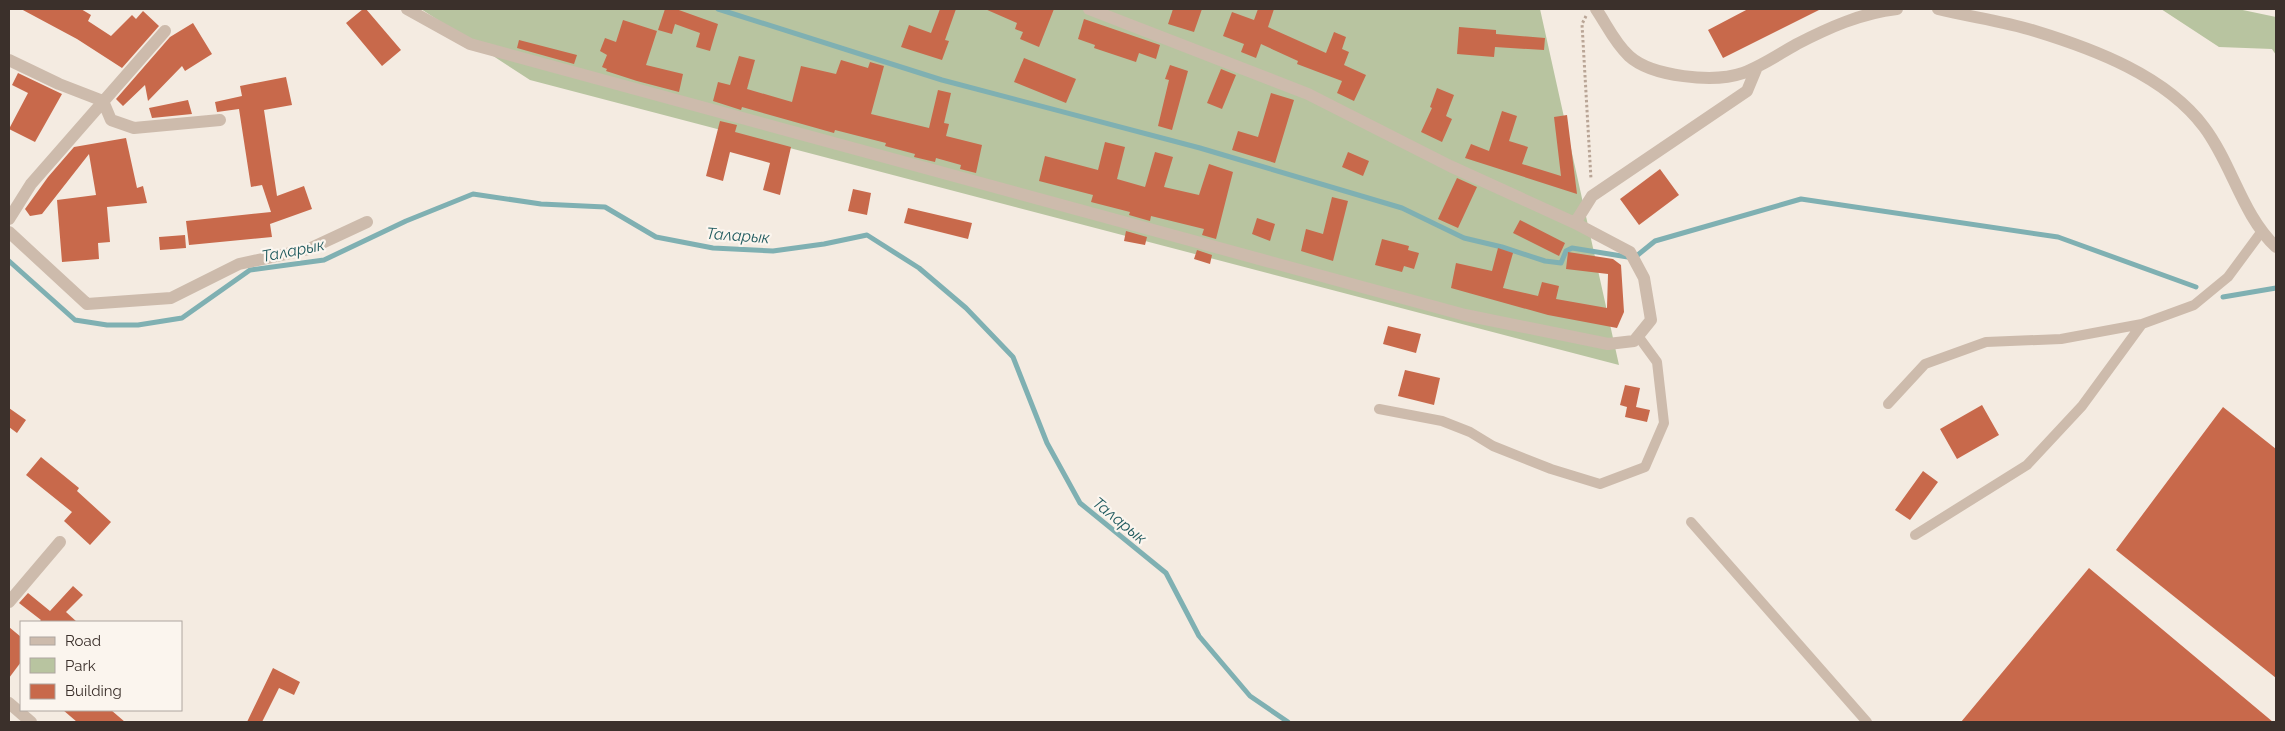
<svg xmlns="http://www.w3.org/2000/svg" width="2285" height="731" viewBox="0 0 2285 731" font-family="Raleway,sans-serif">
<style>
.green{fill:#b8c4a0}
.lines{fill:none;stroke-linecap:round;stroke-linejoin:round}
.stream{stroke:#7fb0b2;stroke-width:5}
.building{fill:#c8694b}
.path{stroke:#b9a596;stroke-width:3;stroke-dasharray:2.5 2.5;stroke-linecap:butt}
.lane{stroke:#cdbbac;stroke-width:10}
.street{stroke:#cdbbac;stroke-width:12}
.labels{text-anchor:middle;stroke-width:4.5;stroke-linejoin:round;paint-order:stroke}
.water-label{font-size:16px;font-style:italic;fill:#1f5a5e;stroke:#fbf5ee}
</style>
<rect width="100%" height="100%" fill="#f4ebe1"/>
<path class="green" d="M 421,9 L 1540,9 L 1619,365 L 530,80 Z
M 2161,9 L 2238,9 L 2276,17 L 2276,55 L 2272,49 L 2219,47 Z"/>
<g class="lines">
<path class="stream" d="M 718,9 L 942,80 L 1200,148 L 1402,208 L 1464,238 L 1502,247 L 1545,261 L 1561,263 L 1566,251 L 1572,248 L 1634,258 L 1655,241 L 1801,199 L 2058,237 L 2196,287
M 9,261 L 75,320 L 107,325 L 138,325 L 182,318 L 250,270 L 324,260 L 406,221 L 473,194 L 541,204 L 605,207 L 656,237 L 713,248 L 773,251 L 824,244 L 867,235 L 919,268 L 966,308 L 1013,357 L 1047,443 L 1080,503 L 1166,573 L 1199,636 L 1250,696 L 1288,722
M 2223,297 L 2276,288"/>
</g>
<path class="building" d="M 21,9 L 81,9 L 91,15 L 88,21 L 111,36 L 132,15 L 136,19 L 143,11 L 159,26 L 122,68 L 77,39 Z
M 363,9 L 366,9 L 401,50 L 382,66 L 346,23 Z
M 665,9 L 676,9 L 718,24 L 710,51 L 696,47 L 700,33 L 675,24 L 672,34 L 658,30 Z
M 940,9 L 956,9 L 945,40 L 949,41 L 942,60 L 901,47 L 909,25 L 931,33 Z
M 985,9 L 1054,9 L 1039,47 L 1020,39 L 1023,32 L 1015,29 L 1017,23 Z
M 1173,9 L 1202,9 L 1194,32 L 1168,24 Z
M 1258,9 L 1274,9 L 1268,27 L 1326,53 L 1334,32 L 1346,37 L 1342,49 L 1349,52 L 1344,65 L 1366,75 L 1354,101 L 1337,93 L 1342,81 L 1297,64 L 1298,61 L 1261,44 L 1256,58 L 1241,52 L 1244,44 L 1223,36 L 1232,12 L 1254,20 Z
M 1748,9 L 1821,9 L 1723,58 L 1708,30 Z
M 1084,19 L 1160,45 L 1156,59 L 1139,53 L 1136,62 L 1094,48 L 1095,45 L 1078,39 Z
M 623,20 L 657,31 L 646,65 L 683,74 L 679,92 L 637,81 L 606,71 L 607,69 L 602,67 L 607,55 L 600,51 L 605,38 L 616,42 Z
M 193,23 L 212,54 L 185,71 L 182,66 L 148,101 L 145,85 L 123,106 L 116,99 L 170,37 Z
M 1459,27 L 1496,30 L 1496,34 L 1545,38 L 1544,50 L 1495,47 L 1494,57 L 1457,54 Z
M 519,40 L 577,55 L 574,64 L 517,48 Z
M 739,56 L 755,60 L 747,89 L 792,102 L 801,66 L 836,74 L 841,60 L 868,68 L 870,62 L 884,66 L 871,114 L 929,128 L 938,90 L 951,93 L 944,123 L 949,124 L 946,136 L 982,145 L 976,173 L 960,169 L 961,165 L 936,158 L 935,162 L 914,157 L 915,154 L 885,146 L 886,143 L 835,130 L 834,133 L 742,107 L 741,110 L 713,101 L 718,82 L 730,85 Z
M 1024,58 L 1076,79 L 1066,103 L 1014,82 Z
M 1170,65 L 1188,71 L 1172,130 L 1158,126 L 1169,80 L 1165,79 Z
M 1221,69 L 1236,75 L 1222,109 L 1207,103 Z
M 18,73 L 62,94 L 35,142 L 9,129 L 28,93 L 12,85 Z
M 286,77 L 292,105 L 264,110 L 277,196 L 304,186 L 312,209 L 270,224 L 272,237 L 189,245 L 186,221 L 271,212 L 262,185 L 251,187 L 239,109 L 217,112 L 215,102 L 242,96 L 240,86 Z
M 1437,88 L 1454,95 L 1446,116 L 1452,119 L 1442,142 L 1421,132 L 1432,108 L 1430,107 Z
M 1271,93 L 1294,100 L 1275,163 L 1232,150 L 1238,131 L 1258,137 Z
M 188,100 L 192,114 L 152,118 L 149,108 Z
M 1502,111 L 1517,116 L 1509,141 L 1528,147 L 1522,164 L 1561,176 L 1554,117 L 1567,115 L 1577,194 L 1465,158 L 1471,144 L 1489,151 Z
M 720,121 L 737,125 L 735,132 L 791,147 L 780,195 L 763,190 L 770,163 L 730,152 L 723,181 L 706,176 Z
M 126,138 L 137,188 L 143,186 L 147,203 L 107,207 L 110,242 L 98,243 L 99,259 L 62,262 L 57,200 L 96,195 L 89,154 L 42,214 L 30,216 L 25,209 L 48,177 L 74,147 Z
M 1105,142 L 1125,147 L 1117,179 L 1145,187 L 1155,152 L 1173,157 L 1164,187 L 1199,195 L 1209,164 L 1233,172 L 1216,239 L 1202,235 L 1204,229 L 1151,216 L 1150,221 L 1129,215 L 1130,212 L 1091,202 L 1093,195 L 1039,181 L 1045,156 L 1098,170 Z
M 1348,152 L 1369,161 L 1363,176 L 1342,167 Z
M 1660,169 L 1679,195 L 1639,225 L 1620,199 Z
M 1457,178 L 1477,187 L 1458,228 L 1438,219 Z
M 853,189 L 871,193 L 867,215 L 848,211 Z
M 1332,197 L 1348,201 L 1333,261 L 1301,251 L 1306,229 L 1323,234 Z
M 908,208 L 972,223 L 968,239 L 904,223 Z
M 1257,218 L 1275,224 L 1270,241 L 1252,234 Z
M 1520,220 L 1565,243 L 1559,256 L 1513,233 Z
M 1126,231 L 1147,237 L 1145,245 L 1124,241 Z
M 185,235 L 186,248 L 160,250 L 159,237 Z
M 1382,239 L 1409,246 L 1408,250 L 1419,253 L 1414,269 L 1404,266 L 1402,272 L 1375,265 Z
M 1498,248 L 1513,253 L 1503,288 L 1538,296 L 1542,282 L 1559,286 L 1556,299 L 1607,308 L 1608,274 L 1566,269 L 1568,252 L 1613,259 L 1621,265 L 1624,312 L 1617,328 L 1548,315 L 1451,288 L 1456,263 L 1492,271 Z
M 1197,250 L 1212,255 L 1210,264 L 1194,259 Z
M 1388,326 L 1421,334 L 1416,353 L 1383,344 Z
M 1405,370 L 1440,378 L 1434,405 L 1398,396 Z
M 1625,385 L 1640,388 L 1636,407 L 1650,410 L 1647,422 L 1625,417 L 1627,407 L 1620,405 Z
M 1982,405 L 1999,435 L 1957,459 L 1940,429 Z
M 2223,407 L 2276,449 L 2276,678 L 2116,550 Z
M 9,408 L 26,420 L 17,433 L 9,427 Z
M 41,457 L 79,488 L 77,491 L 111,522 L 90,545 L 64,521 L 72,512 L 26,475 Z
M 1923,471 L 1938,482 L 1910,520 L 1895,510 Z
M 2089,568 L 2273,722 L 1961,722 Z
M 73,586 L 83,595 L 66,612 L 77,622 L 39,622 L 41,620 L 19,603 L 28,593 L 50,611 Z
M 9,627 L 21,637 L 21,662 L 9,678 Z
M 273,668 L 300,682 L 294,695 L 279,688 L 262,722 L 247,722 Z
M 63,710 L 111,710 L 125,722 L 77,722 Z"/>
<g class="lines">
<path class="path" d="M 1586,16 L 1582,24 L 1591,179"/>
<path class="lane" d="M 1888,404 L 1925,364 L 1986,342 L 2061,339 L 2142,324 L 2194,305 L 2228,277 L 2262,231
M 1379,409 L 1442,421 L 1470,432 L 1493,446 L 1551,469 L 1600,484 L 1645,467 L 1664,423 L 1657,362 L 1638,336
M 1691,522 L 1867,722
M 1915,535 L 2027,465 L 2082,406 L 2142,324"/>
<path class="street" d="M 407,9 L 470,44 L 1465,315 L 1608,344 L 1634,341 L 1651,320 L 1644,278 L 1630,252 L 1575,223 L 1592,196 L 1747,91 L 1757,67
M 1089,9 L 1308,94 L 1450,166 L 1575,223
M 1596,9 C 1607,25 1614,42 1629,56 C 1652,77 1714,83 1743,73 C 1762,66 1779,54 1797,44 C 1828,28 1861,13 1897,9
M 1938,9 C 1970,17 2003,21 2035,31 C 2094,49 2166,76 2204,127 C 2232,164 2242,215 2276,247
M 9,60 L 59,84 L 103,101 L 111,120 L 134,128 L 220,120
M 9,219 L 31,184 L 165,31
M 9,232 L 87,304 L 171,298 L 239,264 L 309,249 L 367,222
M 9,602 L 60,542
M 9,703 L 31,722"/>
</g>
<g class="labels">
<g class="water-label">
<text transform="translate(738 235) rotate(4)" y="6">Таларык</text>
<text transform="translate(293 250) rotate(-11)" y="6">Таларык</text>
<text transform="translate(1120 520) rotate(39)" y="6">Таларык</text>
</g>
</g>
<rect width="2285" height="731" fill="none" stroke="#3b302b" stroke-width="20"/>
<rect x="20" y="621" width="162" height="90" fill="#fbf5ee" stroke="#aea6a0"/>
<rect x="30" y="637" width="25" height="8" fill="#cdbbac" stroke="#aea6a0"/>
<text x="65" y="646" font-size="15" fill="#3b302b">Road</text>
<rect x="30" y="658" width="25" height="15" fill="#b8c4a0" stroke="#aea6a0"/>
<text x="65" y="671" font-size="15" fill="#3b302b">Park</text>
<rect x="30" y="684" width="25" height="15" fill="#c8694b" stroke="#aea6a0"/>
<text x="65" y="696" font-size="15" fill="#3b302b">Building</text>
</svg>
